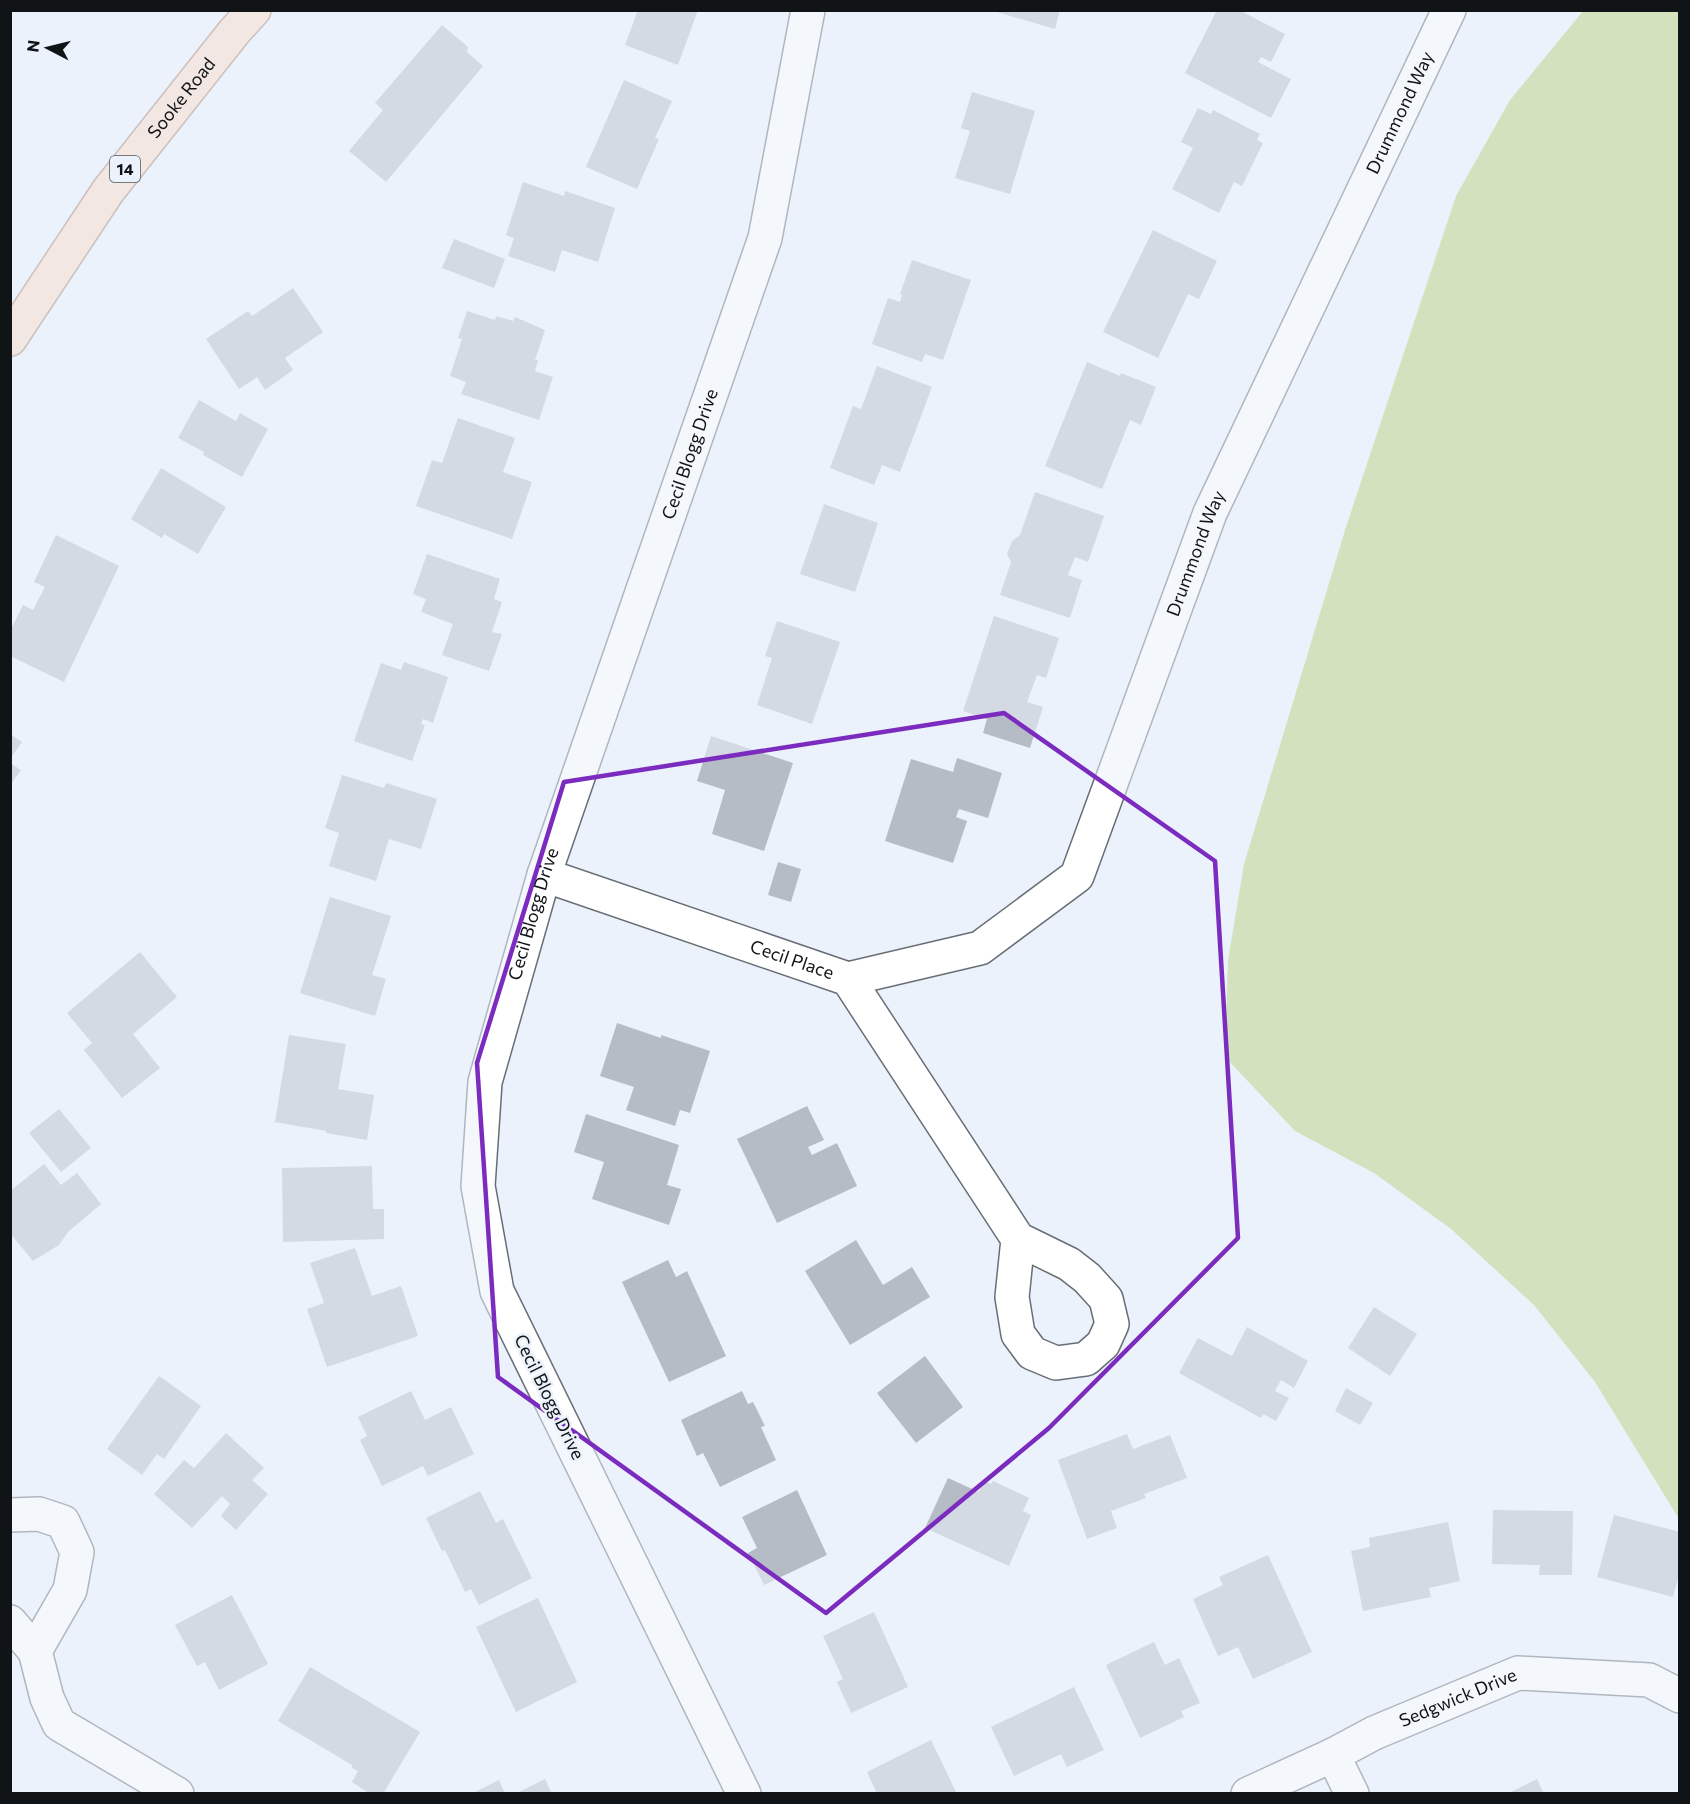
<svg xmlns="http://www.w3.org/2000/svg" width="1690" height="1804" viewBox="0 0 1690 1804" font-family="Commissioner,sans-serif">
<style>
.forest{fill:#b9cd75}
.building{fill:#b5bcc5}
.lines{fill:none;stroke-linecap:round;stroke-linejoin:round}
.street-casing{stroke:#686e76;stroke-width:36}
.primary-casing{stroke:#a78470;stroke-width:36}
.street{stroke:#fff;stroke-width:33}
.primary{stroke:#fbd9c6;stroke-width:33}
.marked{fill:none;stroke:#7b2cbf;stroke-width:4.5;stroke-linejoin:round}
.labels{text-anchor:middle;stroke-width:5;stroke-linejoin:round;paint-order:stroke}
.shield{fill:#ebf2fb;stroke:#52575b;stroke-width:1.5}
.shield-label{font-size:16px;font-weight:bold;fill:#111417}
.street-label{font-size:18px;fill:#111417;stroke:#ebf2fb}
</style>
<rect width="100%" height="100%" fill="#ebf2fb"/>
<path class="forest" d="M 1583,11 L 1679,11 L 1679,1519 L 1595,1382 L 1534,1305 L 1451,1229 L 1374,1173 L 1295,1131 L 1225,1057 L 1228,960 L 1244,864 L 1346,527 L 1456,196 L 1510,100 Z"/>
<path class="building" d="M 638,10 L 698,10 L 678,65 L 625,45 Z
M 998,10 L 1060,10 L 1055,29 L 997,12 Z
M 1217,10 L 1239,10 L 1285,34 L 1271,62 L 1261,57 L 1258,62 L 1291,79 L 1271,118 L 1185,73 Z
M 442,25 L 468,47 L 467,52 L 483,66 L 386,182 L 349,151 L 383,110 L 375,103 Z
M 624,80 L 672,101 L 655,138 L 659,139 L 637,189 L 586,167 Z
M 972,92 L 1035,111 L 1010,194 L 955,178 L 970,131 L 961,128 Z
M 1198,108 L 1211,114 L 1213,110 L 1260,134 L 1257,140 L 1263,143 L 1242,186 L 1234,182 L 1219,213 L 1172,189 L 1193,148 L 1181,142 Z
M 523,182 L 564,196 L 565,191 L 615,208 L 598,262 L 562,250 L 555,272 L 508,256 L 514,238 L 506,235 Z
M 1153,230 L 1217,261 L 1199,299 L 1188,294 L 1158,358 L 1103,332 Z
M 454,239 L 505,259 L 494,288 L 442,268 Z
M 912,260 L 971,280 L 943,360 L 925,354 L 922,362 L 872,344 L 888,298 L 900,302 L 902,295 L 900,294 Z
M 293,288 L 323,332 L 285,358 L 293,370 L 265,390 L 257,377 L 239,389 L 206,339 L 248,311 L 252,316 Z
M 467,311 L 495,320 L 496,316 L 513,321 L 515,317 L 545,330 L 535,360 L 538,360 L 535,371 L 553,377 L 539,420 L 461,394 L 466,382 L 450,376 L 462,339 L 458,338 Z
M 1087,362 L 1120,376 L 1121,373 L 1156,387 L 1141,425 L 1130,420 L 1102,489 L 1045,466 Z
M 877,366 L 932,387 L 900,472 L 882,465 L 874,485 L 830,468 L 853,406 L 861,409 Z
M 199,400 L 236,421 L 240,413 L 268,429 L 242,477 L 203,455 L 204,452 L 178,438 Z
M 458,418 L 515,438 L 503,472 L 532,482 L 512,539 L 416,506 L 432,460 L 442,463 Z
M 161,468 L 226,507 L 198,554 L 164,534 L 162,538 L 131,519 Z
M 1035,492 L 1104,516 L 1088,562 L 1075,557 L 1068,575 L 1082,580 L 1070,618 L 1000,595 L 1011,562 L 1007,554 L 1012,541 L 1020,535 Z
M 824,504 L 878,523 L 855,592 L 800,574 Z
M 56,535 L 119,566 L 64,682 L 10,656 L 10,631 L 23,605 L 33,610 L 45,587 L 34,582 Z
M 427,554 L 500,579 L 494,599 L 502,602 L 492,632 L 502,634 L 489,671 L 442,655 L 453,624 L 421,612 L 426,599 L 413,594 Z
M 994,616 L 1059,638 L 1046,678 L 1037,675 L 1027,702 L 1043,707 L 1030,748 L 983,733 L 987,719 L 963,711 Z
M 777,621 L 840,642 L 812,724 L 757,705 L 772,658 L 765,656 Z
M 404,662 L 448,677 L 433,723 L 423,719 L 421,724 L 425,725 L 412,761 L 354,741 L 381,663 L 401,670 Z
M 10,734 L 22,742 L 10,759 Z
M 711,736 L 793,763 L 764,851 L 712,834 L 725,790 L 697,781 Z
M 957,758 L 1002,773 L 988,818 L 959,809 L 956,817 L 967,821 L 953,863 L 885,841 L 911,759 L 953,772 Z
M 10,763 L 21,770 L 10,785 Z
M 342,775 L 384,788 L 386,783 L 437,799 L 421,849 L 389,839 L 376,881 L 329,866 L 339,833 L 325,828 Z
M 778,862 L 801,869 L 791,902 L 768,895 Z
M 330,897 L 391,916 L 372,975 L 386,979 L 375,1016 L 300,993 Z
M 140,952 L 177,997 L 133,1034 L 160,1068 L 122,1098 L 84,1050 L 92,1043 L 67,1013 Z
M 617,1023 L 661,1038 L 661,1035 L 710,1051 L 690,1113 L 680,1110 L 675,1126 L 626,1110 L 634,1087 L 600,1076 Z
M 289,1035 L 346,1044 L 338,1089 L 374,1095 L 367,1140 L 326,1133 L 326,1131 L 275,1122 Z
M 807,1106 L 824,1140 L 808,1147 L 812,1155 L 837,1143 L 857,1186 L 777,1223 L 737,1139 Z
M 59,1109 L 91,1148 L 61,1172 L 29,1133 Z
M 586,1114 L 679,1145 L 667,1185 L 681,1189 L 669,1225 L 592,1199 L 604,1162 L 574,1152 Z
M 44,1164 L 61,1185 L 77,1173 L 101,1204 L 68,1232 L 59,1245 L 33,1261 L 10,1233 L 10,1191 Z
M 372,1166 L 373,1209 L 384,1209 L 384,1239 L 283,1242 L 282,1168 Z
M 856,1240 L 883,1285 L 912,1267 L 930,1297 L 850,1345 L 805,1271 Z
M 355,1248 L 372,1296 L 401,1286 L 418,1336 L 327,1367 L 307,1309 L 324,1303 L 310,1263 Z
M 668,1260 L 676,1277 L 687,1271 L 726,1356 L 669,1382 L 622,1282 Z
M 1374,1307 L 1417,1334 L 1390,1376 L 1348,1348 Z
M 1247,1327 L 1308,1361 L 1294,1388 L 1281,1380 L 1275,1391 L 1289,1398 L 1276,1421 L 1263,1414 L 1261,1418 L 1179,1373 L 1198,1338 L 1232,1356 Z
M 925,1356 L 963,1407 L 916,1443 L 877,1393 Z
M 159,1376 L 201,1406 L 164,1459 L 157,1454 L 142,1475 L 107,1449 Z
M 1346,1388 L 1373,1403 L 1360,1425 L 1335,1411 Z
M 411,1391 L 425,1420 L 451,1407 L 474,1454 L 428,1476 L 423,1466 L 382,1486 L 360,1440 L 367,1436 L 358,1417 Z
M 742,1391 L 748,1404 L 753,1402 L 765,1426 L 761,1427 L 776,1460 L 720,1487 L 703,1453 L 697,1456 L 681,1420 Z
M 226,1433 L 264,1468 L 252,1480 L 268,1494 L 236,1530 L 221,1516 L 230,1504 L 222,1496 L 192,1528 L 154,1494 L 184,1460 L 194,1468 Z
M 1127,1434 L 1133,1449 L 1170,1435 L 1187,1478 L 1144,1494 L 1146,1498 L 1111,1511 L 1117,1528 L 1087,1539 L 1058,1460 Z
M 948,1478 L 979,1492 L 984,1481 L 991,1484 L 993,1481 L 1029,1498 L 1023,1511 L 1031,1515 L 1009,1566 L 925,1528 Z
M 797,1490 L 827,1555 L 764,1585 L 748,1553 L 757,1548 L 742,1517 Z
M 480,1491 L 496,1523 L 503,1519 L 532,1578 L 479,1605 L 471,1589 L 465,1592 L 445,1550 L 442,1551 L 426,1518 Z
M 1493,1510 L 1573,1511 L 1572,1575 L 1539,1575 L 1540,1565 L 1492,1564 Z
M 1614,1515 L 1680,1532 L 1680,1571 L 1673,1597 L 1597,1577 Z
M 1448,1522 L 1460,1581 L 1429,1588 L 1431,1597 L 1363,1611 L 1351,1551 L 1370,1547 L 1369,1538 Z
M 1268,1555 L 1312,1652 L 1253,1679 L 1238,1647 L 1218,1656 L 1193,1599 L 1223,1585 L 1219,1577 Z
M 232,1595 L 268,1664 L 219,1690 L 205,1662 L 197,1666 L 175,1625 Z
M 538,1598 L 577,1682 L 516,1712 L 476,1627 Z
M 874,1612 L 908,1687 L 851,1713 L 837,1682 L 843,1679 L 823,1636 Z
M 1154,1642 L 1165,1665 L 1179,1658 L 1200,1703 L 1181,1711 L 1184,1717 L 1140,1738 L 1106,1665 Z
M 310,1667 L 420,1732 L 383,1794 L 370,1794 L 352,1782 L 358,1771 L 352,1768 L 352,1765 L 278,1721 Z
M 1074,1687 L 1104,1750 L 1067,1767 L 1061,1754 L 1014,1776 L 991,1727 Z
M 931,1740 L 957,1794 L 877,1794 L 867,1772 Z
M 545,1779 L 552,1794 L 515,1794 Z
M 1537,1779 L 1544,1794 L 1507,1794 Z
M 499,1780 L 505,1794 L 471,1794 Z"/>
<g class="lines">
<defs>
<g id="street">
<path id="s1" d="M 544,875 L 848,979 L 1018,1239 L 1069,1264 L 1087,1278 L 1106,1299 L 1112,1324 L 1103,1344 L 1086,1359 L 1056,1363 L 1032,1353 L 1018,1334 L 1012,1297 L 1018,1239"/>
<path id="s2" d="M 848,979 L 980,948 L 1077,876 L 1210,513 L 1449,10"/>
<path d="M 10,1515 L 39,1514 L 63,1522 L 77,1552 L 70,1590 L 35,1651"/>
<path d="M 10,1622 L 35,1651 L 47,1698 L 59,1724 L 177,1794"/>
<path d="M 1333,1755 L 1352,1794"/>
<path id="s3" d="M 744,1794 L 497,1291 L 478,1186 L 485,1082 L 544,875 L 765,238 L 808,10"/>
<path id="s4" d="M 1248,1794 L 1333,1755 L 1374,1733 L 1518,1673 L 1649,1680 L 1680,1696"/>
</g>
<g id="primary">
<path id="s5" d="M 10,339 L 108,191 L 234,32 L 254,10"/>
</g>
</defs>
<use href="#street" class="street-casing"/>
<use href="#primary" class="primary-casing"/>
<use href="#street" class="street"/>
<use href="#primary" class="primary"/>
</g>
<path d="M0 0H1690V1804H0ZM 1004,713 L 1215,861 L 1238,1238 L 1049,1428 L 826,1613 L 498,1377 L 477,1063 L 564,782 Z" fill="#ebf2fb" fill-opacity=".55" fill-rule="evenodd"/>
<path class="marked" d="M 1004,713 L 1215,861 L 1238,1238 L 1049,1428 L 826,1613 L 498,1377 L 477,1063 L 564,782 Z"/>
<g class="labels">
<rect class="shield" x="110" y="156" width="30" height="26" rx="4.5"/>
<g class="shield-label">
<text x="125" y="175">14</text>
</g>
<g class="street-label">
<text dy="6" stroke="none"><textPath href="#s5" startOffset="296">Sooke Road</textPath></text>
<text dy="6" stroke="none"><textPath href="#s2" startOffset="1086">Drummond Way</textPath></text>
<text dy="6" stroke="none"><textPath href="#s3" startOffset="1432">Cecil Blogg Drive</textPath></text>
<text dy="6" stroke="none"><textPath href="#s2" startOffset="600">Drummond Way</textPath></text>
<text dy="6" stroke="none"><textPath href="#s3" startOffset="946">Cecil Blogg Drive</textPath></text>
<text dy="6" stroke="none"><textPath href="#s1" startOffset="262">Cecil Place</textPath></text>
<text transform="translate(549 1397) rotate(64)" y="6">Cecil Blogg Drive</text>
<text dy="6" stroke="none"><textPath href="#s4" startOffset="231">Sedgwick Drive</textPath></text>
</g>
</g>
<rect width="1690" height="1804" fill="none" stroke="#111417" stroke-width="24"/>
<g transform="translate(48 48) rotate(277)" stroke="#ebf2fb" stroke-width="4.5" paint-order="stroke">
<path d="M0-4.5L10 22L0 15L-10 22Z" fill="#111417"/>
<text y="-9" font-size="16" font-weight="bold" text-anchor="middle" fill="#111417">N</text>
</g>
</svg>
